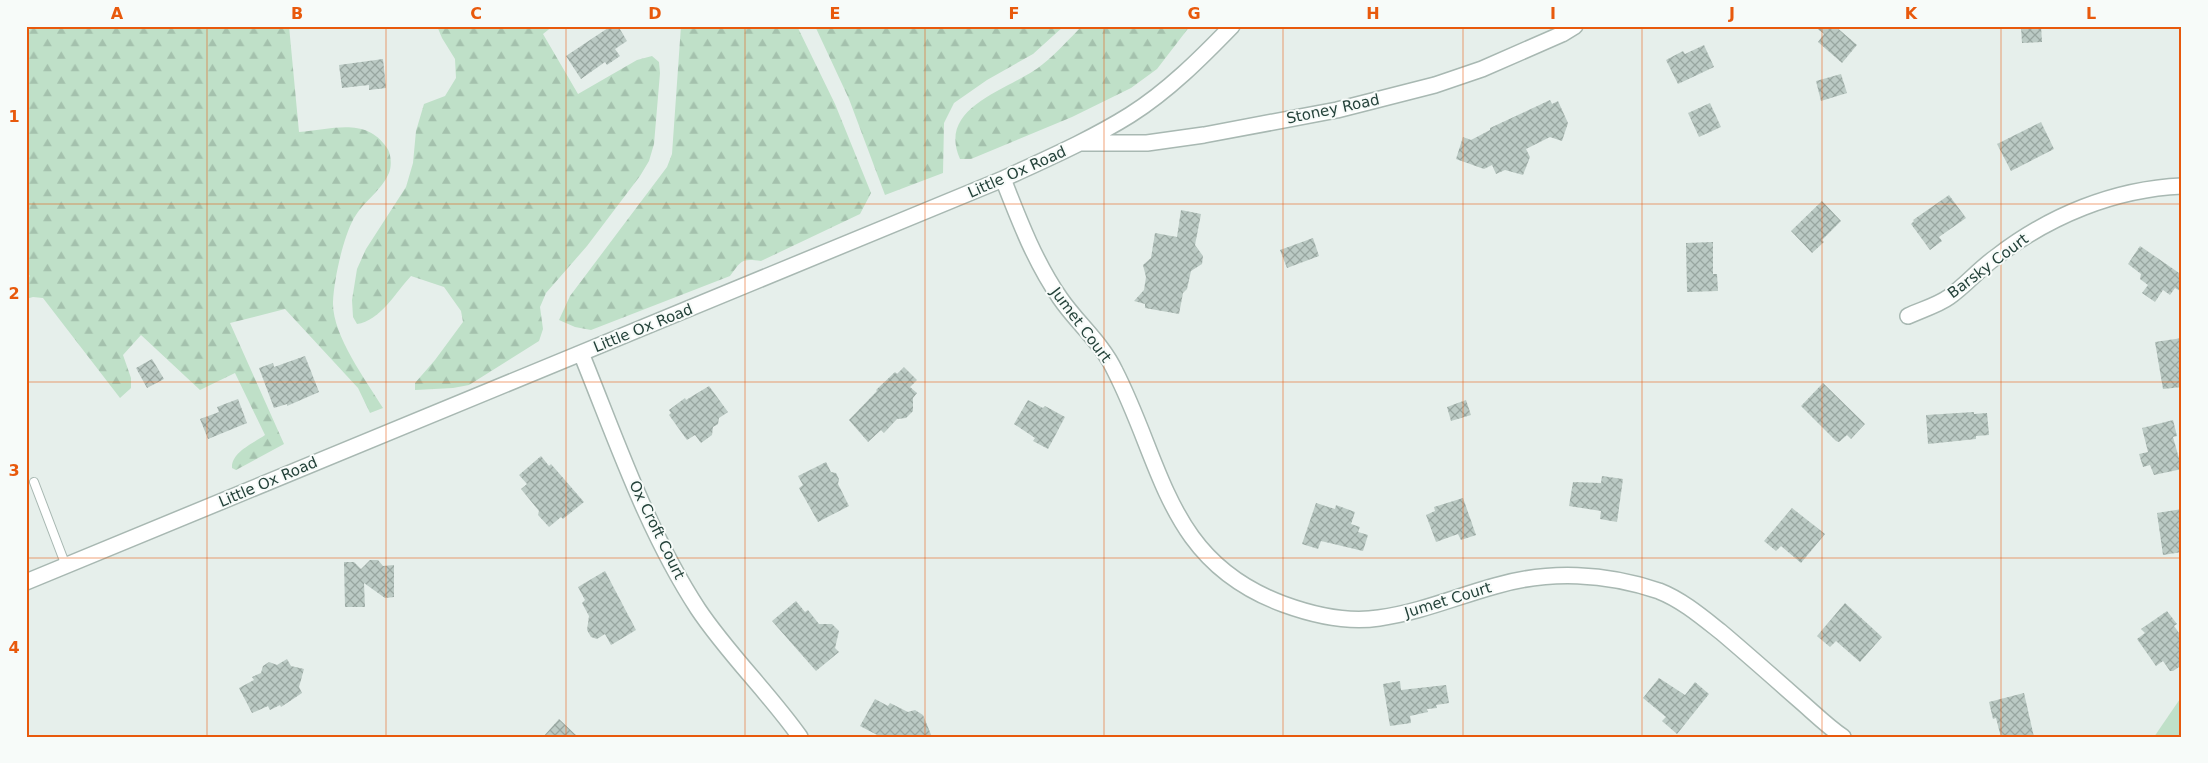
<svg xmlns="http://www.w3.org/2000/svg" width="2208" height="763" viewBox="0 0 2208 763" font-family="'DejaVu Sans',sans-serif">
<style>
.forest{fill:url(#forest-firs)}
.green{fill:#bfe0c8}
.building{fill:url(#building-cross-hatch)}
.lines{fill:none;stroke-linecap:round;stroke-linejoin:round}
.service-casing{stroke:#a8b8b2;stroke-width:10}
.minor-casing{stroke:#a8b8b2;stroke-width:18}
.service{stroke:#fff;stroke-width:8}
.minor{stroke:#fff;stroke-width:15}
.grid{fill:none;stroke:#e8590c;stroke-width:1;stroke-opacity:0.55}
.labels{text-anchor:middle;stroke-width:4;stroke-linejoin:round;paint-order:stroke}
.street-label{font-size:15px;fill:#24423a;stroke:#f7fbf9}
.neatline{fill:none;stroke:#e8590c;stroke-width:2}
.grid-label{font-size:16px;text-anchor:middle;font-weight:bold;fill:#e8590c}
</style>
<defs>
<pattern id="forest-firs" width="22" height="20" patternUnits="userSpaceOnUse" patternTransform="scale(1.25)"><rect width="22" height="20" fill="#bfe0c8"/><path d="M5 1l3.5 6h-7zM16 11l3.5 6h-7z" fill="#a4c1ad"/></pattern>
<pattern id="building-cross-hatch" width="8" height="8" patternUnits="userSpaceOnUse" patternTransform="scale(1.25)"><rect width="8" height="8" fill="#bbcac4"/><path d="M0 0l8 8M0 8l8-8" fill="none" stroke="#98a6a0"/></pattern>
</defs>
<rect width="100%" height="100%" fill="#e6efeb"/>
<path class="forest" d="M 33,26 L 289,26 L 299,132 C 331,130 366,116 387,148 C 391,153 392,166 389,173 C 382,190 363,202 354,218 C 343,238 334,279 333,302 C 332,335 366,380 383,408 L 370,413 L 358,388 L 285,309 L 230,323 L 284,444 L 236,470 L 232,468 C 231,452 254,443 265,435 L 235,373 L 200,390 L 141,335 L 123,355 L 131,378 L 131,388 L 120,398 L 43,298 L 33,297 L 26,299 L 26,280 L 30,276 L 26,272 L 26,33 Z
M 437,26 L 553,26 L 543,34 L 578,94 L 637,60 L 652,56 L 659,62 L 660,73 L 654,144 L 649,161 L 640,176 L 587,246 L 546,293 L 540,307 L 543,329 L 539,341 L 469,385 L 453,388 L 415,390 L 415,383 L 435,360 L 463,322 L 461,311 L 444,287 L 411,276 C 396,292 380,321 357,324 L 353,317 L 352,300 L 357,269 L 366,249 L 406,187 L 413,163 L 416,131 L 424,104 L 445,96 L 456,78 L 455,59 L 442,38 Z
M 681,26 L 797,26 L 835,104 L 871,193 L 860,214 L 761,261 C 741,258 741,261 730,276 L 591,330 L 575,327 L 559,320 L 570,296 L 667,167 L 672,154 Z
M 815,26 L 1064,26 L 1033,54 L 987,80 L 954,103 L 944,123 L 943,173 L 885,195 L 849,99 Z
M 1082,26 L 1190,26 L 1157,69 L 1131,88 L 1072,117 L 971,159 L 960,159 C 936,105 1012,90 1043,64 C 1057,53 1069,39 1082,26 Z"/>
<path class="green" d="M 2182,696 L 2182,737 L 2154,737 Z"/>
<path class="building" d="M 611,26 L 618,26 L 627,41 L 615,49 L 620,56 L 607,65 L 605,62 L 581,79 L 566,56 Z
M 1814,26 L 1835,26 L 1857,45 L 1842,63 L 1818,42 L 1824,34 Z
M 2041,26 L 2042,42 L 2022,43 L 2021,27 Z
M 1704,45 L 1714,67 L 1678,84 L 1666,60 L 1683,51 L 1685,54 Z
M 383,59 L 386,88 L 369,90 L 369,85 L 342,88 L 339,65 Z
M 1841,74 L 1847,93 L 1821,101 L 1816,81 Z
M 1550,100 L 1552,104 L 1558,101 L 1568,123 L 1562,141 L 1550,137 L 1526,149 L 1530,157 L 1523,175 L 1505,170 L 1496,174 L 1492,165 L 1484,169 L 1456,159 L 1463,137 L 1471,140 L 1490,130 L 1490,128 Z
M 1710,103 L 1721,127 L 1699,137 L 1688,113 Z
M 2041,122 L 2054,149 L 2011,171 L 1997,144 Z
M 1949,195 L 1966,218 L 1939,237 L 1942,241 L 1930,250 L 1911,224 L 1914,221 L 1913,220 Z
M 1822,201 L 1841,221 L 1822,240 L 1824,242 L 1812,253 L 1791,231 Z
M 1181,210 L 1201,214 L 1195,245 L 1203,256 L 1202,264 L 1191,271 L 1187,289 L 1183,293 L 1179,314 L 1145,308 L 1145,304 L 1134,301 L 1144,290 L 1146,277 L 1143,265 L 1151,258 L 1155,233 L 1177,237 Z
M 1313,238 L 1319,256 L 1287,268 L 1280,250 Z
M 1713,242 L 1713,274 L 1717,274 L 1718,291 L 1687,292 L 1686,243 Z
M 2140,246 L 2182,275 L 2182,292 L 2175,288 L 2170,295 L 2163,290 L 2155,302 L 2142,293 L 2148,285 L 2140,279 L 2141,274 L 2128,264 Z
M 2182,338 L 2182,387 L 2163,389 L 2155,342 Z
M 305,356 L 319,392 L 287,406 L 287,404 L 274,408 L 259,368 L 273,363 L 274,367 Z
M 152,359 L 164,379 L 147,388 L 136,368 Z
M 904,367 L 917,380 L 910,387 L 917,393 L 913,398 L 913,411 L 906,418 L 897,419 L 884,433 L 881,430 L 868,442 L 849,420 L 877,391 L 876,390 L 895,372 L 897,374 Z
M 1823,383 L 1865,424 L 1851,439 L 1847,435 L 1839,442 L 1836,441 L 1801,406 Z
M 709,386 L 728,412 L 719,418 L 718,424 L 713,427 L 712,435 L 701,443 L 695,435 L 687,440 L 669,415 L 671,413 L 669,410 L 685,398 L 686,400 Z
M 238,399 L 247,423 L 208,439 L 200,419 L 219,412 L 217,407 Z
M 1028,400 L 1043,408 L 1045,406 L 1065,417 L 1048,449 L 1033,441 L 1035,438 L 1014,424 Z
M 1466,400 L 1471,415 L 1451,421 L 1447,407 Z
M 1974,412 L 1974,414 L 1987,413 L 1989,435 L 1976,436 L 1976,439 L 1928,444 L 1926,415 Z
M 2173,420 L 2177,436 L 2173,437 L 2182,469 L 2154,475 L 2150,465 L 2143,467 L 2139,454 L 2148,452 L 2142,428 Z
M 541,456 L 549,466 L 551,464 L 584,502 L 563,519 L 561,517 L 549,527 L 538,515 L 539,511 L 521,489 L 527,484 L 519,475 Z
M 826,462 L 831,472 L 836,473 L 839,479 L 838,484 L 849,506 L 818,522 L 799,488 L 803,485 L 798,476 Z
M 1602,476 L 1623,479 L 1617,522 L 1600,519 L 1601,511 L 1569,506 L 1573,482 L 1601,483 Z
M 1463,498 L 1476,535 L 1461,540 L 1458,534 L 1436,542 L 1426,515 L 1435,511 L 1434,507 Z
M 1316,503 L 1335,509 L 1336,505 L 1355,512 L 1351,524 L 1360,527 L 1358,532 L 1368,535 L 1363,551 L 1321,541 L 1318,549 L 1302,544 Z
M 1792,508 L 1825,534 L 1801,563 L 1781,546 L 1776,551 L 1764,541 Z
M 2182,509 L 2182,552 L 2163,555 L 2157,513 Z
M 370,560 L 378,560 L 383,566 L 394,565 L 394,597 L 385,598 L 364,583 L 365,607 L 345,607 L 344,562 L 354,562 L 361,569 Z
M 605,571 L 636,630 L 611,645 L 605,634 L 597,639 L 591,637 L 587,630 L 589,616 L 582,603 L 585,600 L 578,587 Z
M 796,601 L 805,612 L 808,610 L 819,624 L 832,624 L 839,631 L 835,648 L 839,652 L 816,671 L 772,621 Z
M 1845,603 L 1882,637 L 1860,662 L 1836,641 L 1830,647 L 1817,636 Z
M 2167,611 L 2177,624 L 2174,626 L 2182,637 L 2182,665 L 2173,671 L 2170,671 L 2163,661 L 2156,666 L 2137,639 L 2145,633 L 2141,629 Z
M 287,659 L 291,666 L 304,669 L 299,687 L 302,693 L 281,707 L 280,705 L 270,710 L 268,706 L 252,713 L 239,688 L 254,680 L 252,677 L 261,673 L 263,666 L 269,662 L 277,665 Z
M 1659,678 L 1685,695 L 1695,682 L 1709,694 L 1677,734 L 1662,721 L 1666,717 L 1643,698 Z
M 1400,681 L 1401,690 L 1446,685 L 1449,703 L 1436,705 L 1437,708 L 1427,709 L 1428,712 L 1410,716 L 1411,723 L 1390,726 L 1383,684 Z
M 2024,693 L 2034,737 L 2001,737 L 1996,718 L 1993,719 L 1989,702 Z
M 875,699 L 888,706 L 890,703 L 908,712 L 915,710 L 923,715 L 932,737 L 881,737 L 860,726 Z
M 559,719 L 578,737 L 543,737 Z"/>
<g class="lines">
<defs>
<path id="service" d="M 34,482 L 66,566"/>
<path id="minor" d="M 1082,143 L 1147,143 L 1204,135 L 1337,110 L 1435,85 L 1482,69 L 1562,34 L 1575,26
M 1003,179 C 1019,220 1035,262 1060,298 C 1077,323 1102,343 1115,371 C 1164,467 1167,561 1283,604 C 1313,615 1347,623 1379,618 C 1421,612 1455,597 1495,586 C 1549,570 1606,573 1659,591 C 1682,600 1702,617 1721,632 C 1747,654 1773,677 1799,700 C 1813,712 1827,726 1843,737
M 1908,316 C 1921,310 1938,305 1949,297 C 1966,285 1979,269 1996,257 C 2049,216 2114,189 2182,186
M 581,353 C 616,439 647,531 698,609 C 728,654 769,693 800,737
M 26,582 L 1003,179 C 1046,159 1090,140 1130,115 C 1168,91 1201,58 1232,26"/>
</defs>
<use href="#service" class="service-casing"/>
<use href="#minor" class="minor-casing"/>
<use href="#service" class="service"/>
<use href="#minor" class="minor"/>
</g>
<path class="grid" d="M 207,26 L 207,737M 386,26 L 386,737M 566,26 L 566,737M 745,26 L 745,737M 925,26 L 925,737M 1104,26 L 1104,737M 1283,26 L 1283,737M 1463,26 L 1463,737M 1642,26 L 1642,737M 1822,26 L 1822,737M 2001,26 L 2001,737M 26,204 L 2182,204M 26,382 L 2182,382M 26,558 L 2182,558"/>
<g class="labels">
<g class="street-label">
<text transform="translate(1333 109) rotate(-12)" y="5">Stoney Road</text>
<text transform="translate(1017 172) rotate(-24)" y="5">Little Ox Road</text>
<text transform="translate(1988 266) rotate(-37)" y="5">Barsky Court</text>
<text transform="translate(1081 325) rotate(53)" y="5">Jumet Court</text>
<text transform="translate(643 328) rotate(-22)" y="5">Little Ox Road</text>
<text transform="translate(268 482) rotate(-23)" y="5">Little Ox Road</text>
<text transform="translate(657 530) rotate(64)" y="5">Ox Croft Court</text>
<text transform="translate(1448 600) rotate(-17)" y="5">Jumet Court</text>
</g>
</g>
<rect width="2208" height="763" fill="none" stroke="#f7fbf9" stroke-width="55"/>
<rect x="28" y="28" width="2152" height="708" class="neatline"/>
<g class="grid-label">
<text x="117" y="19">A</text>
<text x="297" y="19">B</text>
<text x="476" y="19">C</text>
<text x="655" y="19">D</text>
<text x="835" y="19">E</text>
<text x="1014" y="19">F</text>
<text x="1194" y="19">G</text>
<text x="1373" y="19">H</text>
<text x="1553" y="19">I</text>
<text x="1732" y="19">J</text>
<text x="1911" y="19">K</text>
<text x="2091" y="19">L</text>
<text x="14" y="122">1</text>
<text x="14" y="299">2</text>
<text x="14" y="476">3</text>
<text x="14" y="653">4</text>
</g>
</svg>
